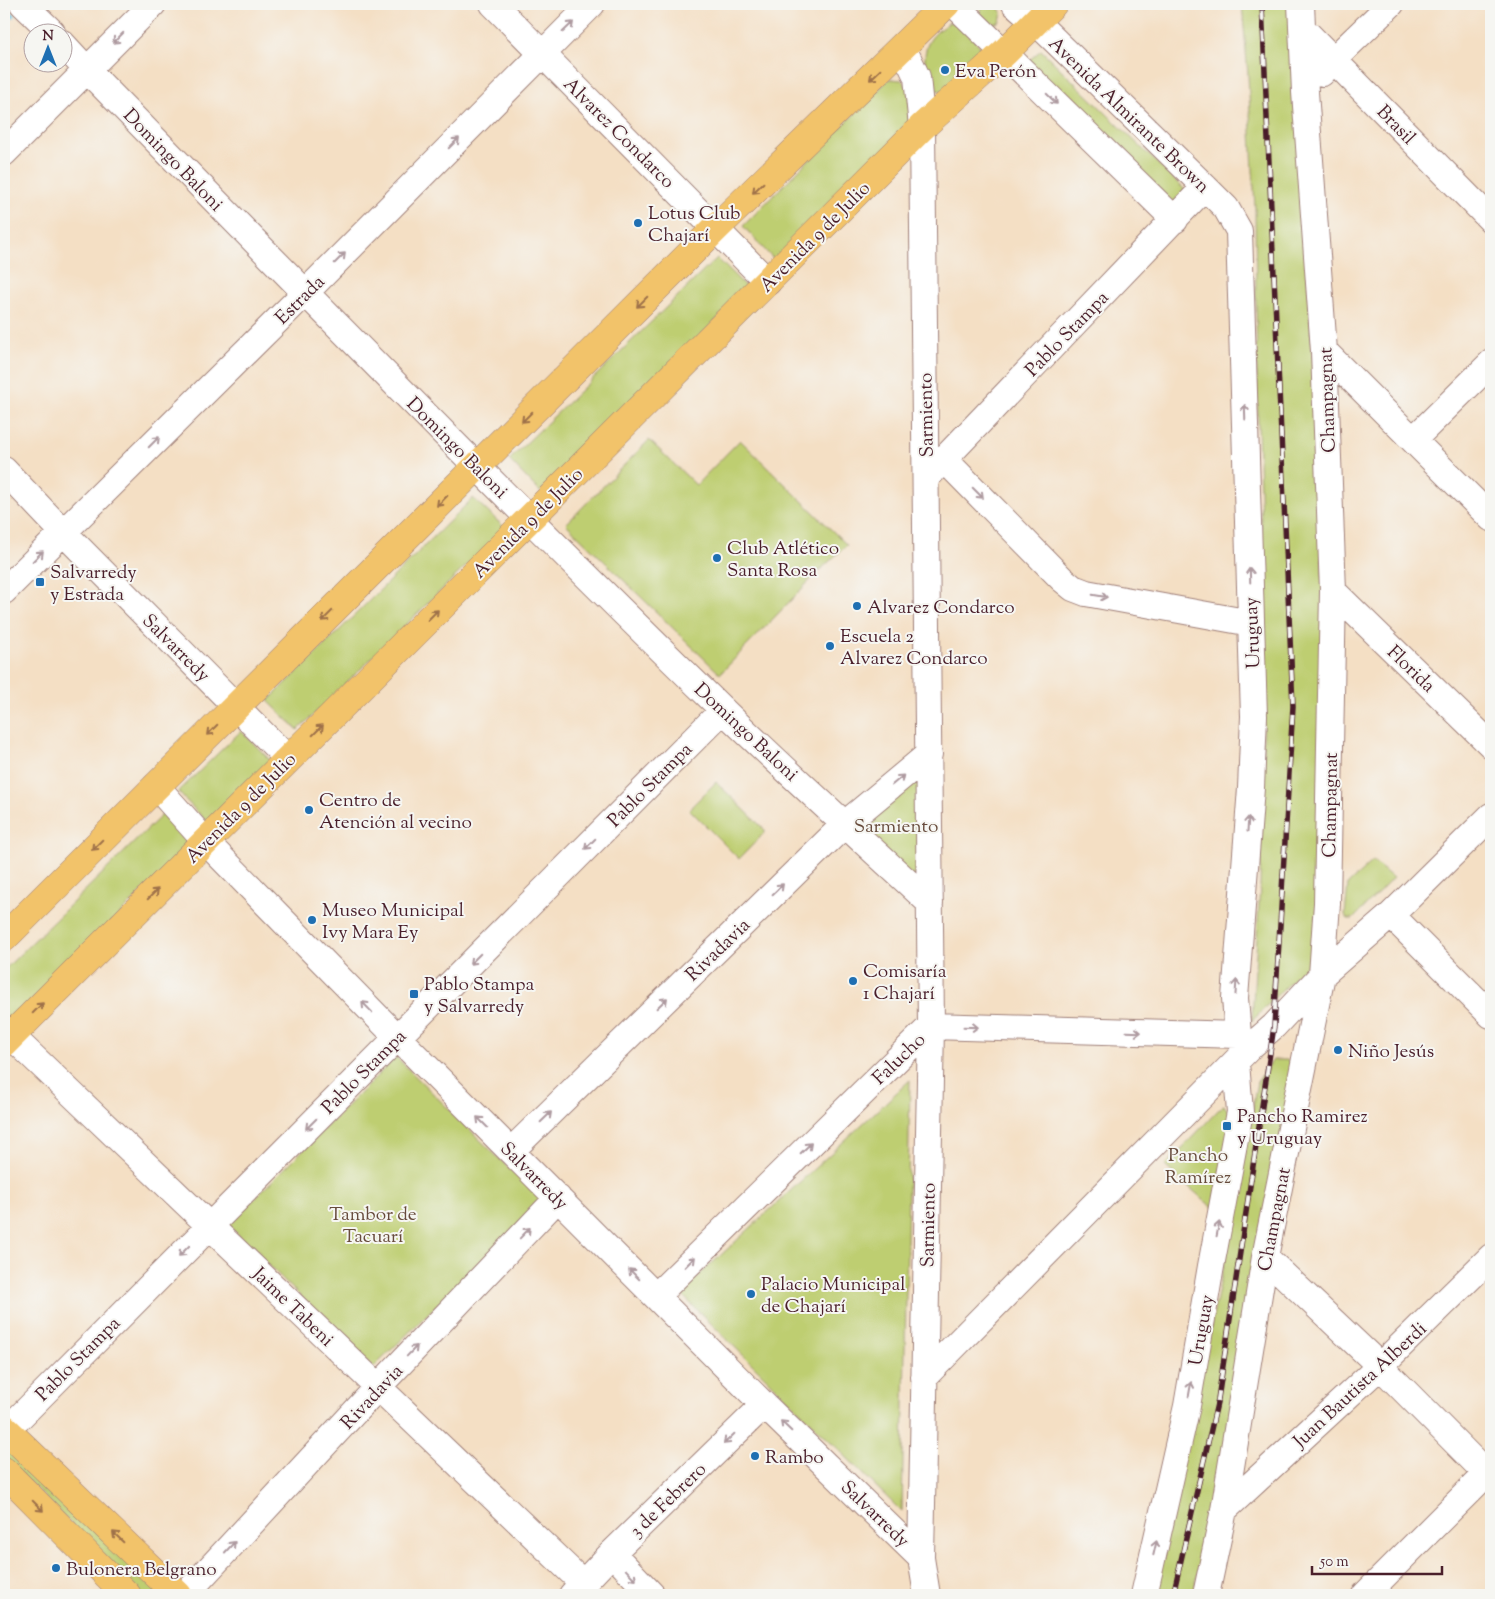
<svg xmlns="http://www.w3.org/2000/svg" width="1495" height="1599" viewBox="0 0 1495 1599" font-family="'Sorts Mill Goudy',serif">
<style>
.green{fill:#bece71;stroke:#84764e}
.lines{fill:none;stroke-linecap:round;stroke-linejoin:round}
.stream{stroke:#64c1e2;stroke-width:5}
.minor-casing{stroke:#9f7f78;stroke-width:28}
.major-casing{stroke:#9f7f78;stroke-width:29}
.minor{stroke:#fff;stroke-width:26}
.major{stroke:#f2c36a;stroke-width:28}
.rail-casing{stroke:#4a1f2b;stroke-width:5.5}
.rail{stroke:#f6f6f2;stroke-width:4;stroke-dasharray:11;stroke-linecap:butt}
.oneway{stroke:#ae9aa0}
.oneway2{stroke:#9e714a}
.poi-dot{fill:#1f6fb2;stroke:#f6f6f2;stroke-width:2}
.labels{text-anchor:middle;stroke-width:4;stroke-linejoin:round;paint-order:stroke}
.poi-label{font-size:19px;fill:#4a1f2b;stroke:#f6f6f2;text-anchor:start}
.street-label{font-size:19px;fill:#4a1f2b;stroke:#f6f6f2}
.park-label{font-size:19px;fill:#674b3c;stroke:#f6f6f2}
</style>
<rect width="100%" height="100%" fill="#f6f6f2"/>
<filter id="ink" filterUnits="userSpaceOnUse"><feTurbulence type="fractalNoise" baseFrequency=".02" numOctaves="2"/><feDisplacementMap in="SourceGraphic" scale="10" xChannelSelector="R" yChannelSelector="G"/><feConvolveMatrix kernelMatrix="1 2 1 2 8 2 1 2 1" color-interpolation-filters="sRGB"/></filter>
<filter id="wash" filterUnits="userSpaceOnUse"><feTurbulence type="fractalNoise" baseFrequency=".0096" numOctaves="4" result="noise"/><feDisplacementMap in="SourceGraphic" scale="20" xChannelSelector="R" yChannelSelector="G"/><feGaussianBlur stdDeviation="1.12" result="paint"/><feColorMatrix in="noise" values="0 0 0 0 0 0 0 0 0 0 0 0 0 0 0 0 0 1.4 0 .05"/><feComposite in="paint" operator="in"/></filter>
<g filter="url(#wash)">
<rect width="100%" height="100%" fill="#f4dfc4"/>
<path class="green" d="M 989,4 L 997,6 L 1002,13 L 1000,21 L 992,25 L 979,16 L 982,8 Z
M 1242,4 L 1291,4 L 1316,413 L 1326,671 L 1316,955 L 1252,1021 L 1260,886 L 1265,656 L 1257,390 L 1255,208 L 1248,75 Z
M 950,22 L 959,25 L 980,46 L 977,59 L 945,91 L 934,90 L 926,85 C 924,52 921,41 950,22 Z
M 1041,50 L 1185,190 L 1170,206 L 1027,62 Z
M 889,79 L 902,80 L 910,90 L 909,127 L 774,260 L 743,226 Z
M 717,258 L 748,289 L 540,492 L 509,460 Z
M 649,440 L 696,485 L 740,440 L 847,545 L 819,571 L 720,674 L 566,524 Z
M 473,498 L 505,528 L 298,730 L 268,701 Z
M 241,731 L 271,761 L 207,822 L 178,792 Z
M 926,761 L 927,895 L 851,824 Z
M 716,782 L 766,831 L 739,859 L 689,809 Z
M 164,813 L 193,842 L 10,1022 L 4,1016 L 4,970 Z
M 1373,861 L 1393,878 L 1353,919 L 1348,919 L 1345,915 L 1348,884 Z
M 396,1057 L 542,1201 L 373,1368 L 228,1225 Z
M 1273,1060 L 1287,1060 L 1298,1071 L 1237,1398 L 1193,1595 L 1152,1595 L 1187,1439 L 1231,1232 L 1257,1082 Z
M 910,1080 L 902,1512 L 680,1293 Z
M 1223,1105 L 1233,1115 L 1213,1208 L 1165,1166 Z
M 13,1444 L 163,1595 L 142,1595 L 4,1456 L 4,1452 Z"/>
<g class="lines">
<path class="stream" d="M 4,23 L 13,15"/>
</g>
</g>
<g filter="url(#ink)">
<g class="lines">
<defs>
<path id="minor" d="M 23,4 L 52,32
M 493,4 L 768,282
M 954,4 L 1175,220
M 1015,4 L 1036,22 L 1205,187 L 1226,208 L 1239,231 L 1254,716 L 1251,788 L 1235,998 L 1238,1035
M 1303,29 L 1491,220
M 62,43 L 87,70 C 297,284 506,499 721,708 C 789,774 860,838 930,903
M 903,48 L 917,77 L 922,127 L 931,1026 L 921,1558 L 927,1595
M 1322,73 L 1334,59 L 1391,4
M 4,153 L 153,4
M 1324,351 L 1491,518
M 1414,439 L 1491,363
M 943,458 L 1062,579 L 1073,588 L 1086,593 L 1251,623
M 4,470 L 63,532 L 288,759
M 926,478 L 1205,187
M 4,591 L 305,293 L 592,4
M 1333,591 L 1491,745
M 156,786 L 206,842 L 397,1037 L 764,1405 L 921,1558
M 1391,915 L 1491,1015
M 4,1029 L 584,1584
M 511,1151 L 845,824 L 929,754
M 1265,1257 L 1380,1366 L 1491,1478
M 656,1296 L 931,1026 L 1238,1035 L 1250,1046
M 924,1377 L 1251,1046 L 1274,1026 L 1322,975 L 1391,915 L 1491,816
M 4,1433 L 723,710
M 1224,1510 L 1380,1366 L 1491,1257
M 612,1553 L 652,1595
M 185,1595 L 378,1387 L 558,1198
M 572,1595 L 612,1553 L 764,1405
M 1144,1595 L 1187,1406 L 1211,1266 L 1240,1112 L 1236,1062
M 1206,1595 L 1224,1510 L 1265,1257 L 1322,975 L 1327,903 L 1333,591 L 1324,351 L 1305,92 L 1301,4
M 1365,1595 L 1487,1473"/>
<path id="major" d="M 4,938 L 716,228 L 946,4
M 4,1043 L 922,127 L 1005,52 L 1053,4
M 4,1428 L 178,1595
M 4,1471 L 127,1595"/>
</defs>
<use href="#minor" class="minor-casing"/>
<use href="#major" class="major-casing"/>
<use href="#minor" class="minor"/>
<use href="#major" class="major"/>
<defs>
<path id="rail" d="M 1173,1595 L 1218,1399 L 1274,1026 L 1293,706 L 1262,4"/>
</defs>
<use href="#rail" class="rail-casing"/>
<use href="#rail" class="rail"/>
</g>
<defs><path id="oneway-shaft" d="M-6 0H5M1.5-3L5.5 0L1.5 3" fill="none" stroke-width="1.6" stroke-linecap="round" stroke-linejoin="round" transform="scale(1.25)"/></defs>
<g class="oneway">
<use href="#oneway-shaft" transform="translate(568 27) rotate(-44)"/>
<use href="#oneway-shaft" transform="translate(118 38) rotate(135)"/>
<use href="#oneway-shaft" transform="translate(1052 99) rotate(45)"/>
<use href="#oneway-shaft" transform="translate(454 143) rotate(-45)"/>
<use href="#oneway-shaft" transform="translate(340 258) rotate(-45)"/>
<use href="#oneway-shaft" transform="translate(1245 412) rotate(-92)"/>
<use href="#oneway-shaft" transform="translate(154 442) rotate(-45)"/>
<use href="#oneway-shaft" transform="translate(978 493) rotate(45)"/>
<use href="#oneway-shaft" transform="translate(38 556) rotate(-45)"/>
<use href="#oneway-shaft" transform="translate(1250 575) rotate(-92)"/>
<use href="#oneway-shaft" transform="translate(1100 596) rotate(10)"/>
<use href="#oneway-shaft" transform="translate(898 780) rotate(-40)"/>
<use href="#oneway-shaft" transform="translate(1248 824) rotate(-86)"/>
<use href="#oneway-shaft" transform="translate(590 844) rotate(135)"/>
<use href="#oneway-shaft" transform="translate(778 889) rotate(-44)"/>
<use href="#oneway-shaft" transform="translate(475 959) rotate(135)"/>
<use href="#oneway-shaft" transform="translate(1236 987) rotate(-86)"/>
<use href="#oneway-shaft" transform="translate(662 1003) rotate(-44)"/>
<use href="#oneway-shaft" transform="translate(367 1007) rotate(-134)"/>
<use href="#oneway-shaft" transform="translate(971 1027) rotate(2)"/>
<use href="#oneway-shaft" transform="translate(1134 1032) rotate(2)"/>
<use href="#oneway-shaft" transform="translate(546 1117) rotate(-44)"/>
<use href="#oneway-shaft" transform="translate(482 1122) rotate(-135)"/>
<use href="#oneway-shaft" transform="translate(311 1124) rotate(135)"/>
<use href="#oneway-shaft" transform="translate(806 1148) rotate(-44)"/>
<use href="#oneway-shaft" transform="translate(1218 1229) rotate(-79)"/>
<use href="#oneway-shaft" transform="translate(525 1233) rotate(-46)"/>
<use href="#oneway-shaft" transform="translate(184 1251) rotate(135)"/>
<use href="#oneway-shaft" transform="translate(690 1262) rotate(-45)"/>
<use href="#oneway-shaft" transform="translate(634 1274) rotate(-135)"/>
<use href="#oneway-shaft" transform="translate(412 1351) rotate(-46)"/>
<use href="#oneway-shaft" transform="translate(1190 1389) rotate(-80)"/>
<use href="#oneway-shaft" transform="translate(786 1426) rotate(-136)"/>
<use href="#oneway-shaft" transform="translate(729 1439) rotate(136)"/>
<use href="#oneway-shaft" transform="translate(230 1547) rotate(-47)"/>
<use href="#oneway-shaft" transform="translate(1155 1548) rotate(-77)"/>
<use href="#oneway-shaft" transform="translate(631 1575) rotate(46)"/>
</g>
<g class="oneway2">
<use href="#oneway-shaft" transform="translate(875 75) rotate(136)"/>
<use href="#oneway-shaft" transform="translate(758 188) rotate(136)"/>
<use href="#oneway-shaft" transform="translate(642 302) rotate(135)"/>
<use href="#oneway-shaft" transform="translate(527 417) rotate(135)"/>
<use href="#oneway-shaft" transform="translate(442 501) rotate(135)"/>
<use href="#oneway-shaft" transform="translate(433 615) rotate(-45)"/>
<use href="#oneway-shaft" transform="translate(327 616) rotate(135)"/>
<use href="#oneway-shaft" transform="translate(212 730) rotate(135)"/>
<use href="#oneway-shaft" transform="translate(318 730) rotate(-45)"/>
<use href="#oneway-shaft" transform="translate(97 845) rotate(135)"/>
<use href="#oneway-shaft" transform="translate(153 894) rotate(-45)"/>
<use href="#oneway-shaft" transform="translate(38 1008) rotate(-45)"/>
<use href="#oneway-shaft" transform="translate(38 1506) rotate(45)"/>
<use href="#oneway-shaft" transform="translate(118 1537) rotate(-136)"/>
</g>
</g>
<g class="poi-dot">
<circle cx="945" cy="70" r="5"/>
<circle cx="638" cy="223" r="5"/>
<circle cx="717" cy="558" r="5"/>
<rect x="35" y="577" width="10" height="10" rx="2.5"/>
<circle cx="857" cy="606" r="5"/>
<circle cx="830" cy="646" r="5"/>
<circle cx="309" cy="810" r="5"/>
<circle cx="312" cy="920" r="5"/>
<circle cx="853" cy="981" r="5"/>
<rect x="409" y="989" width="10" height="10" rx="2.5"/>
<circle cx="1338" cy="1050" r="5"/>
<rect x="1222" y="1121" width="10" height="10" rx="2.5"/>
<circle cx="751" cy="1294" r="5"/>
<circle cx="755" cy="1456" r="5"/>
<circle cx="56" cy="1568" r="5"/>
</g>
<g class="labels">
<g class="poi-label">
<text x="955" y="77">Eva Perón</text>
<text x="648" y="219">Lotus Club<tspan x="648" dy="22">Chajarí</tspan></text>
<text x="727" y="554">Club Atlético<tspan x="727" dy="22">Santa Rosa</tspan></text>
<text x="50" y="578">Salvarredy<tspan x="50" dy="22">y Estrada</tspan></text>
<text x="867" y="613">Alvarez Condarco</text>
<text x="840" y="642">Escuela 2<tspan x="840" dy="22">Alvarez Condarco</tspan></text>
<text x="319" y="806">Centro de<tspan x="319" dy="22">Atención al vecino</tspan></text>
<text x="322" y="916">Museo Municipal<tspan x="322" dy="22">Ivy Mara Ey</tspan></text>
<text x="863" y="977">Comisaría<tspan x="863" dy="22">1 Chajarí</tspan></text>
<text x="424" y="990">Pablo Stampa<tspan x="424" dy="22">y Salvarredy</tspan></text>
<text x="1348" y="1057">Niño Jesús</text>
<text x="1237" y="1122">Pancho Ramirez<tspan x="1237" dy="22">y Uruguay</tspan></text>
<text x="761" y="1290">Palacio Municipal<tspan x="761" dy="22">de Chajarí</tspan></text>
<text x="765" y="1463">Rambo</text>
<text x="66" y="1575">Bulonera Belgrano</text>
</g>
<g class="street-label">
<text transform="translate(1130 114) rotate(44)" y="7">Avenida Almirante Brown</text>
<text transform="translate(1397 124) rotate(46)" y="7">Brasil</text>
<text transform="translate(620 132) rotate(45)" y="7">Alvarez Condarco</text>
<text transform="translate(174 159) rotate(46)" y="7">Domingo Baloni</text>
<text transform="translate(814 236) rotate(-45)" y="7">Avenida 9 de Julio</text>
<text transform="translate(299 299) rotate(-45)" y="7">Estrada</text>
<text transform="translate(1066 333) rotate(-46)" y="7">Pablo Stampa</text>
<text transform="translate(1326 400) rotate(-92)" y="7">Champagnat</text>
<text transform="translate(925 415) rotate(-91)" y="7">Sarmiento</text>
<text transform="translate(458 447) rotate(45)" y="7">Domingo Baloni</text>
<text transform="translate(527 522) rotate(-45)" y="7">Avenida 9 de Julio</text>
<text transform="translate(1251 633) rotate(-92)" y="7">Uruguay</text>
<text transform="translate(177 647) rotate(45)" y="7">Salvarredy</text>
<text transform="translate(1412 668) rotate(44)" y="7">Florida</text>
<text transform="translate(747 731) rotate(43)" y="7">Domingo Baloni</text>
<text transform="translate(649 784) rotate(-45)" y="7">Pablo Stampa</text>
<text transform="translate(1329 805) rotate(-89)" y="7">Champagnat</text>
<text transform="translate(240 807) rotate(-45)" y="7">Avenida 9 de Julio</text>
<text transform="translate(717 949) rotate(-44)" y="7">Rivadavia</text>
<text transform="translate(898 1058) rotate(-44)" y="7">Falucho</text>
<text transform="translate(363 1071) rotate(-45)" y="7">Pablo Stampa</text>
<text transform="translate(535 1175) rotate(45)" y="7">Salvarredy</text>
<text transform="translate(1273 1219) rotate(-79)" y="7">Champagnat</text>
<text transform="translate(927 1225) rotate(-89)" y="7">Sarmiento</text>
<text transform="translate(294 1306) rotate(44)" y="7">Jaime Tabeni</text>
<text transform="translate(1200 1330) rotate(-80)" y="7">Uruguay</text>
<text transform="translate(77 1358) rotate(-45)" y="7">Pablo Stampa</text>
<text transform="translate(1359 1384) rotate(-43)" y="7">Juan Bautista Alberdi</text>
<text transform="translate(371 1396) rotate(-47)" y="7">Rivadavia</text>
<text transform="translate(667 1499) rotate(-44)" y="7">3 de Febrero</text>
<text transform="translate(876 1513) rotate(44)" y="7">Salvarredy</text>
</g>
<g class="park-label">
<text x="896" y="832">Sarmiento</text>
<text x="1198" y="1161">Pancho<tspan x="1198" dy="22">Ramírez</tspan></text>
<text x="373" y="1220">Tambor de<tspan x="373" dy="22">Tacuarí</tspan></text>
</g>
</g>
<rect width="1495" height="1599" fill="none" stroke="#f6f6f2" stroke-width="20"/>
<g transform="translate(48 48)"><circle r="24" fill="#f6f6f2" stroke="#b1a0a2"/>
<path d="M0-4L9 19L0 12L-9 19Z" fill="#1f6fb2"/>
<text y="-8" font-size="14" font-weight="bold" text-anchor="middle" fill="#4a1f2b">N</text>
</g>
<path d="M1312 1566v8h130v-8" fill="none" stroke="#4a1f2b" stroke-width="2.5"/>
<text x="1320" y="1566" font-size="15" fill="#4a1f2b" stroke="#f6f6f2" stroke-width="4" paint-order="stroke">50 m</text>
</svg>
